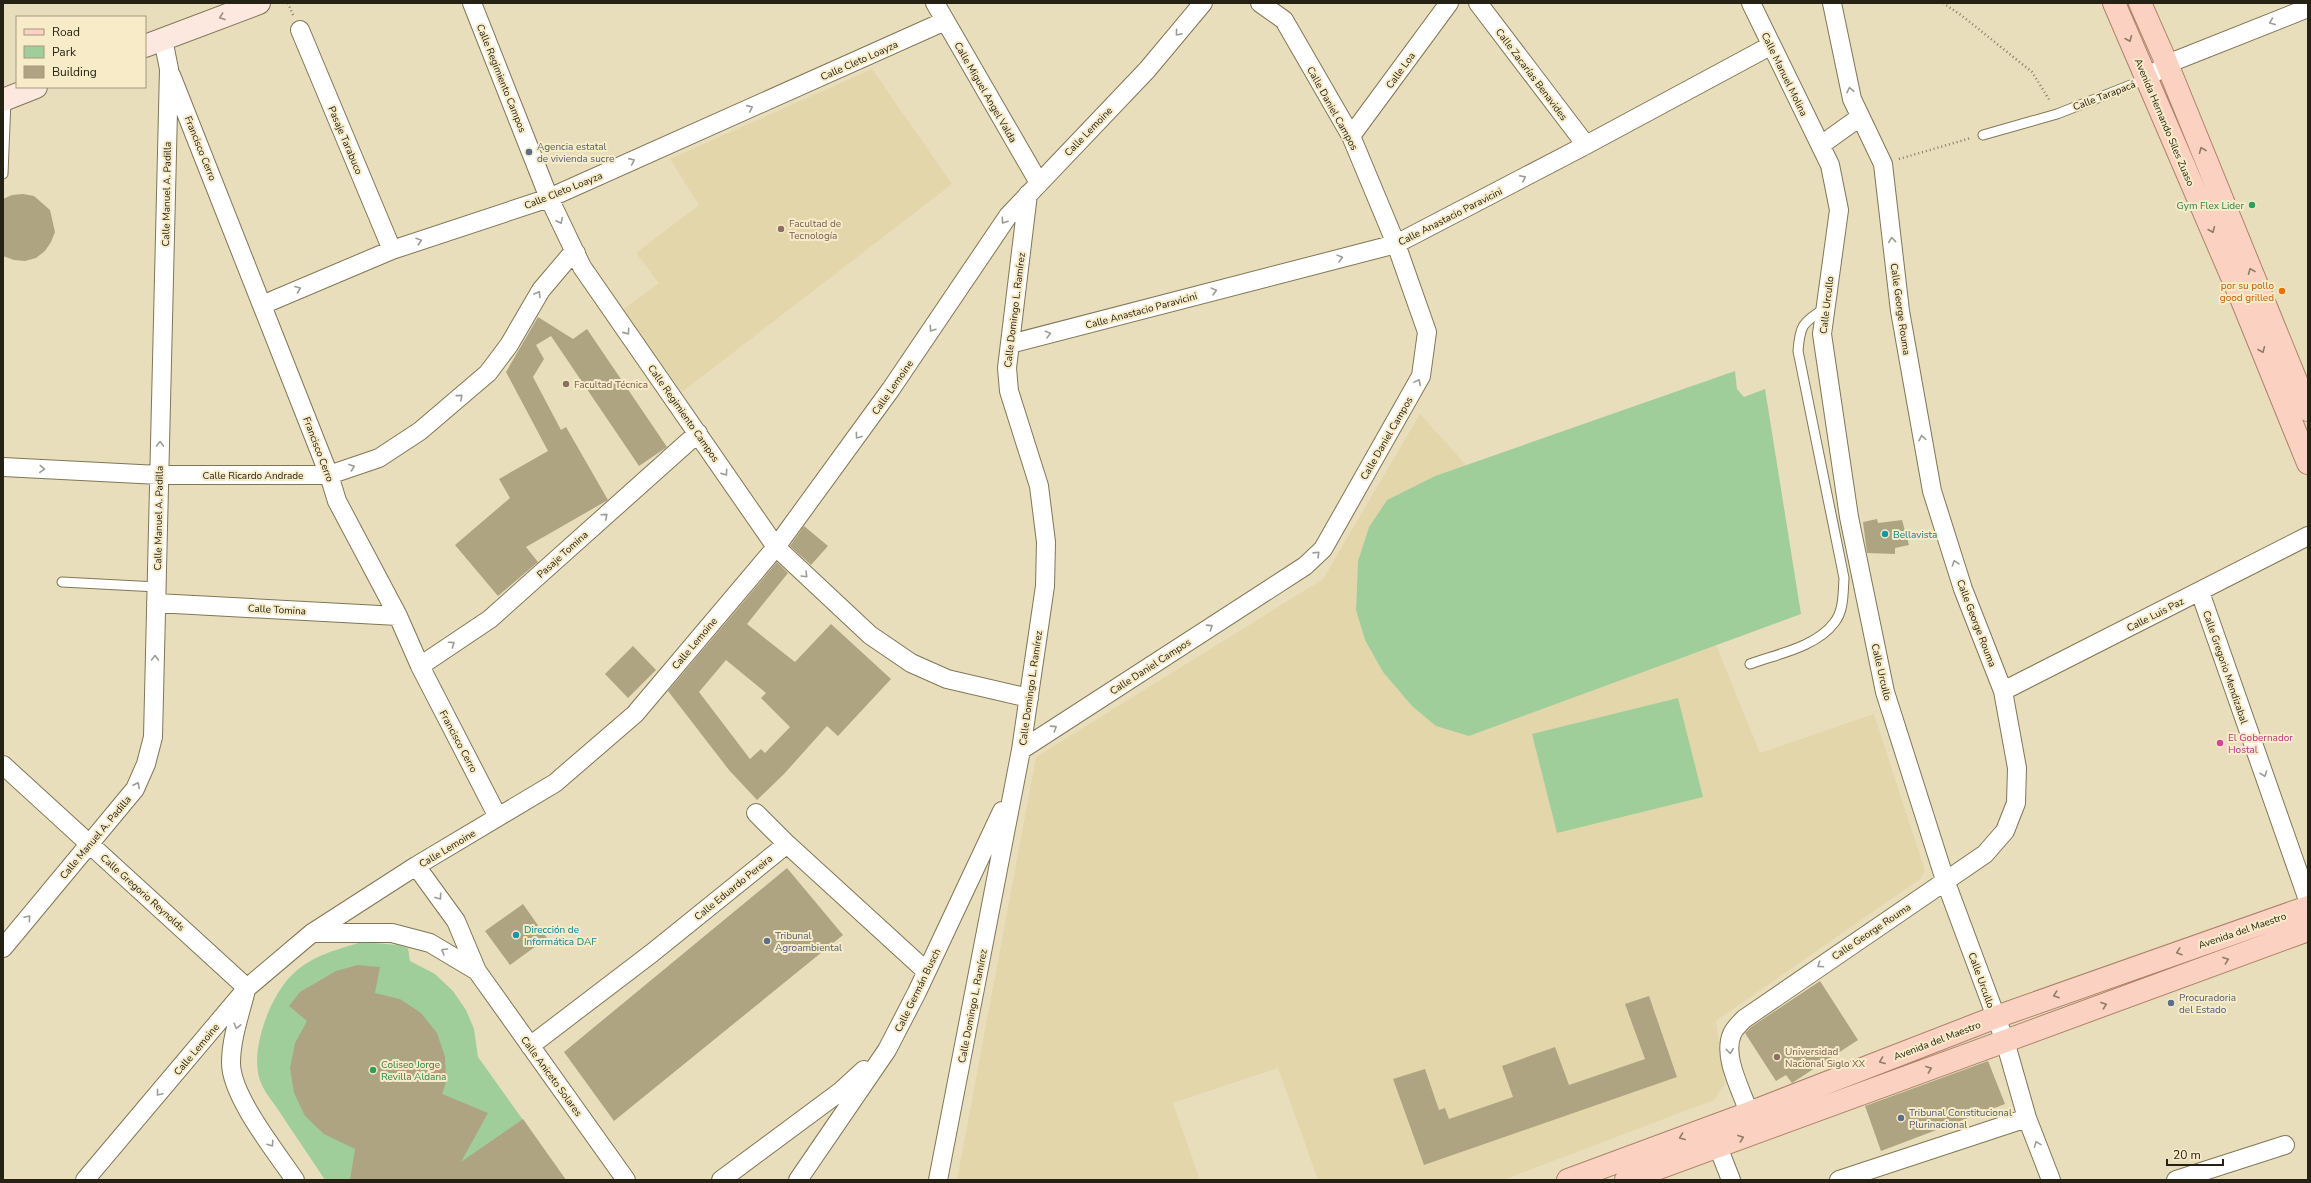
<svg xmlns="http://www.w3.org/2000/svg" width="2311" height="1183" viewBox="0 0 2311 1183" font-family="'Nunito Sans',sans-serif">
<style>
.built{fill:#e3d6ab}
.green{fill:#a0ce9b}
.building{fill:#aea482;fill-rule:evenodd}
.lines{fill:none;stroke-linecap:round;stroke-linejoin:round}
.lane-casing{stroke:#807656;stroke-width:11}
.street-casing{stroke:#807656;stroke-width:20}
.secondary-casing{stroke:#807656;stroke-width:24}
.primary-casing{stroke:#ae8169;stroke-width:24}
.path{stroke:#857e66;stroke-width:2.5;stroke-dasharray:1 3;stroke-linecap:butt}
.lane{stroke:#fff;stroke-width:9}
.street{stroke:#fff;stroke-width:18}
.secondary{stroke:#fde8e0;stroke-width:22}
.primary{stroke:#fbd2c1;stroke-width:22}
.oneway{stroke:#9c8e84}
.oneway2{stroke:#9d9b95}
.oneway3{stroke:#907a6a}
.service-dot{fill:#5c6f8a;stroke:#f7ebc8;stroke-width:1.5}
.leisure-dot{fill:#2e9e5b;stroke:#f7ebc8;stroke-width:1.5}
.education-dot{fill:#8d6e63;stroke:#f7ebc8;stroke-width:1.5}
.food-dot{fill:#e8710a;stroke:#f7ebc8;stroke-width:1.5}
.culture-dot{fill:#0f9aa8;stroke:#f7ebc8;stroke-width:1.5}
.hotel-dot{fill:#d1479c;stroke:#f7ebc8;stroke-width:1.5}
.labels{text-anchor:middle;stroke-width:4;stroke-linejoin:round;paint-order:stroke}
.street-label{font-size:10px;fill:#252114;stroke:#f7ebc8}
.service-label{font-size:10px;fill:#4e5e75;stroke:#f7ebc8;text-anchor:start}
.leisure-label{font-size:10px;fill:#27864d;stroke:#f7ebc8;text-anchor:end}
.education-label{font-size:10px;fill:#785e54;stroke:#f7ebc8;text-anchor:start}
.food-label{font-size:10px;fill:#c56008;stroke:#f7ebc8;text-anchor:end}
.culture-label{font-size:10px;fill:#0d838f;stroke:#f7ebc8;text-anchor:start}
.hotel-label{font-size:10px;fill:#b23c85;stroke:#f7ebc8;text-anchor:start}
</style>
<rect width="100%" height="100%" fill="#e9debb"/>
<path class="built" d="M 872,69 L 952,184 L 682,392 L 622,310 L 659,283 L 636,253 L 699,205 L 670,159 Z
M 1420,414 L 1466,465 L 1435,476 L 1387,500 L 1369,527 L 1358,561 L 1356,610 L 1469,736 L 1716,645 L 1760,753 L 1874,714 L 1925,871 L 1920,879 L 1716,1021 L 1725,1084 L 1714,1100 L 1503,1180 L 1318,1180 L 1278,1068 L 1173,1103 L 1200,1180 L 957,1180 L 1036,757 L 1323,579 Z"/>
<path class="green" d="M 1735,371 L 1737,389 L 1744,397 L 1765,389 L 1801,614 L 1469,736 L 1436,726 L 1412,706 L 1383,672 L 1365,640 L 1356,610 L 1358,561 L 1369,527 L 1387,500 L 1435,476 Z
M 1678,698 L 1703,797 L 1557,833 L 1532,734 Z
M 362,942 L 398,945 L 408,948 L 410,961 L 435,974 L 453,991 L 466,1010 L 474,1029 L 478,1057 L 566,1180 L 325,1180 C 310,1157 294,1134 279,1111 C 274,1103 265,1093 261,1083 C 248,1053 270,995 293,974 C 311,956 338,949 362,942 Z"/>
<path class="building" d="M 23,194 L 34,196 L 50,210 L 55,232 L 51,242 L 45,251 L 36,258 L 25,261 L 14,260 L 3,256 L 3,199 L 12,195 Z
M 538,317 L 573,339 L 587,329 L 667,447 L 639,466 L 551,336 L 536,345 L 544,359 L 533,377 L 561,430 L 566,427 L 608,500 L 526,547 L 538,562 L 498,596 L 455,545 L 510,498 L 499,479 L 548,451 L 506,372 Z
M 1877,519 L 1878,523 L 1902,520 L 1909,545 L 1895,548 L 1895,554 L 1867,553 L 1863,522 Z
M 804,526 L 828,546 L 811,565 L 790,546 Z
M 777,562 L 788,573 L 747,624 L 795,662 L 831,624 L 891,679 L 838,736 L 827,726 L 784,774 L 757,800 L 729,770 L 668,691 ZM 726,660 L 766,693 L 761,698 L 790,727 L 765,753 L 761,749 L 750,759 L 699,692 Z
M 633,646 L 656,670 L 628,698 L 605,674 Z
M 787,868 L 843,935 L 614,1121 L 564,1052 Z
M 523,904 L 547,938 L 510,965 L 485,931 Z
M 357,965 L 380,967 L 375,993 L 400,999 L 421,1013 L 437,1033 L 445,1057 L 446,1082 L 442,1094 L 488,1113 L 461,1162 L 523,1119 L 566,1180 L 350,1180 L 355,1149 L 324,1134 L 305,1116 L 294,1093 L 290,1068 L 295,1043 L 307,1021 L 289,1006 L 300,992 L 336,971 Z
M 1820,981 L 1858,1040 L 1792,1083 L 1786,1075 L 1776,1081 L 1745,1033 L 1751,1027 Z
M 1649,996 L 1677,1077 L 1424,1165 L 1393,1079 L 1425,1069 L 1439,1110 L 1445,1108 L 1449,1119 L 1513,1097 L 1502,1066 L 1555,1047 L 1569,1085 L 1645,1059 L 1625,1004 Z
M 1988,1061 L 2005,1104 L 1881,1151 L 1865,1106 Z"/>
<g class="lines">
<defs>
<path id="lane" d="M 1983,135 L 2057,114 L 2146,79
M 3,174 L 6,99
M 62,582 L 157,587
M 1750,664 C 1777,654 1816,647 1834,623 C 1844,611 1843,593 1844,578 L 1798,351 C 1800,324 1803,323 1825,308"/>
<path id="street" d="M 472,3 L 549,198 L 582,267 L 776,547 L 870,635 L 911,663 L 947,679 L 1029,698
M 935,3 L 1038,181
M 1478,3 L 1586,145
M 1751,3 L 1830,165 L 1839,210 L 1822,334 L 1849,517 L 1885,692 L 1945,880 L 2005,1041 L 2027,1118 L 2051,1180
M 300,30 L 392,250
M 171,75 L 329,475 L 337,501 L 398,616 L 420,666 L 498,817
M 2146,79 L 2167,64 L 2308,8
M 1351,136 L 1449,3
M 1821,145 L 1860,117
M 262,305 L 392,250 L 549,198 L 945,21
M 1010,344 L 1396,244 L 1586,145 L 1770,46
M 3,467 L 159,475 L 329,475 L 379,458 L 420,431 L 488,373 L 509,345 L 541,290 L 569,257 L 576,253
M 2200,592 L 2308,900
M 156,603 L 398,616
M 420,666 L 490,619 L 698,433
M 2003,691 L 2308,536
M 1021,750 L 1305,566 L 1323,549 L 1421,376 L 1427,332 L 1396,244 L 1351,136 L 1284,20 L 1260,3
M 3,765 L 247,988
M 756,813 L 787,844
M 416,866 L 456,921 L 477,971 L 626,1180
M 312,933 L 392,933 L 430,943 L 477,971
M 3,948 L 135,789 L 146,764 L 153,737 L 169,69 L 163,39
M 245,994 C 239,1017 231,1040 231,1063 C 231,1096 276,1152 295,1180
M 530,1046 L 652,953 L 787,844 L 926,971
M 1749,1113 C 1742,1091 1722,1057 1732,1034 C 1734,1029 1740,1023 1744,1019 L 1985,854 L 2005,831 L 2016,803 L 2017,768 L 2003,691 L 1963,589 L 1932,491 L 1900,311 L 1883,164 L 1852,99 L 1832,3
M 1713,1134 L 1731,1180
M 85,1180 L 247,988 L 312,933 L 416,866 L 555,783 L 635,714 L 776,547 L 891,389 L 1008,216 L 1147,70 L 1203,3
M 721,1180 L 841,1091 L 864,1070
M 798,1180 L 887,1050 L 917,992 L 1002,811
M 938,1180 L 1021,750 L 1045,586 L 1046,542 L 1039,486 L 1009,391 L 1007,368 L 1028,194
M 1839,1180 L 2027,1118
M 2176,1180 L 2285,1145"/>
<path id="secondary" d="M 145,46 L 259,3
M 3,100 L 36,87"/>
<path id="primary" d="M 2114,3 L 2241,298 L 2308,463
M 2140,3 L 2167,64 L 2308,410
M 1568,1180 L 1749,1113 L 1996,1017 L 2308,907
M 1626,1180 L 2308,930"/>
</defs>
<use href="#lane" class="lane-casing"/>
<use href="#street" class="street-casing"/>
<use href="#secondary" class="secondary-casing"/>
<use href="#primary" class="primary-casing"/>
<path class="path" d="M 288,3 L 293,15
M 1943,3 L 1961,15 L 2032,72 L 2050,101
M 1899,159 L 1971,138"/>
<use href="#lane" class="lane"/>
<use href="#street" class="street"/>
<use href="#secondary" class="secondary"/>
<use href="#primary" class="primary"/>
</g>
<defs><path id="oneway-chevron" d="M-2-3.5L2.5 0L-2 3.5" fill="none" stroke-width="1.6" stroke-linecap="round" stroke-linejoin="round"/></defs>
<use class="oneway" href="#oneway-chevron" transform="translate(222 17) rotate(160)"/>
<g class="oneway2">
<use href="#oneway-chevron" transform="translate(2272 22) rotate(158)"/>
<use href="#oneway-chevron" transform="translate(1178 33) rotate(130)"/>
<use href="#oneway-chevron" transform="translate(1850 90) rotate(-102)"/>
<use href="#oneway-chevron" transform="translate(750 108) rotate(-24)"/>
<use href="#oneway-chevron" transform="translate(632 161) rotate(-24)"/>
<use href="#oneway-chevron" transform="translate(1523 178) rotate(-27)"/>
<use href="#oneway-chevron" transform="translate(560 221) rotate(64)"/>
<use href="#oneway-chevron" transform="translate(1004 221) rotate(124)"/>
<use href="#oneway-chevron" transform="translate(1892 240) rotate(-96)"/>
<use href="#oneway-chevron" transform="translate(419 241) rotate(-18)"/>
<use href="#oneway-chevron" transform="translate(1340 258) rotate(-15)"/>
<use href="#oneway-chevron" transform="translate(298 289) rotate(-22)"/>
<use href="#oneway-chevron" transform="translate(1214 291) rotate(-15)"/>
<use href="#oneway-chevron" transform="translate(538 294) rotate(-59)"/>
<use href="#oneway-chevron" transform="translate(932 329) rotate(124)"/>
<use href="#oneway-chevron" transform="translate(627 332) rotate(55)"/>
<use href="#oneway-chevron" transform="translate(1048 334) rotate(-15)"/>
<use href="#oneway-chevron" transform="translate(1418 382) rotate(-62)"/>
<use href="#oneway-chevron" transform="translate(460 397) rotate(-41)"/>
<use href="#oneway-chevron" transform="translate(858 436) rotate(126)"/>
<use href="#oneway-chevron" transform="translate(1922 438) rotate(-101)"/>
<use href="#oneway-chevron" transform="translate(160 444) rotate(-89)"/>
<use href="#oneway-chevron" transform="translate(352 467) rotate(-20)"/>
<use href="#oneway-chevron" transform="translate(42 469) rotate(3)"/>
<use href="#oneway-chevron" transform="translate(725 473) rotate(55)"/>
<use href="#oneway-chevron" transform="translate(605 516) rotate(-42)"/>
<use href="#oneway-chevron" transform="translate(1317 554) rotate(-44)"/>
<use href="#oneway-chevron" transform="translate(1955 563) rotate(-108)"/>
<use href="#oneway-chevron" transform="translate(805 575) rotate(45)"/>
<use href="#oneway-chevron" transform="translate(1210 627) rotate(-33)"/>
<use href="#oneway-chevron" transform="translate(452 644) rotate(-34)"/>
<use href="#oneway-chevron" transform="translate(155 658) rotate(-89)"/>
<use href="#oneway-chevron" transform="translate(1054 728) rotate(-33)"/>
<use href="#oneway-chevron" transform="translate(2264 774) rotate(71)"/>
<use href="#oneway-chevron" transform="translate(137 785) rotate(-63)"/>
<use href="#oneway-chevron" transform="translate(439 897) rotate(54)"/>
<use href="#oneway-chevron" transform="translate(28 918) rotate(-50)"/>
<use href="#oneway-chevron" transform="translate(444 951) rotate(-149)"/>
<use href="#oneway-chevron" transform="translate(1820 965) rotate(146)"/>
<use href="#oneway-chevron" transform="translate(237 1026) rotate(104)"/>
<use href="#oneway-chevron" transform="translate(1730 1051) rotate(83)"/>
<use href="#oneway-chevron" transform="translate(159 1093) rotate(130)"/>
<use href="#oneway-chevron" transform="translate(271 1144) rotate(56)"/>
<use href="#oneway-chevron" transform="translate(2037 1144) rotate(-111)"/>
</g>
<g class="oneway3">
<use href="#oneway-chevron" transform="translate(2129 39) rotate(67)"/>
<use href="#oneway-chevron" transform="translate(2202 150) rotate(-112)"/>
<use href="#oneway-chevron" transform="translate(2212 230) rotate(67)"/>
<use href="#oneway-chevron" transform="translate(2251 271) rotate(-112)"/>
<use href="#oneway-chevron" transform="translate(2262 350) rotate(68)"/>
<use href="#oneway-chevron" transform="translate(2179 952) rotate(161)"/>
<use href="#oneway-chevron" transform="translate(2226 960) rotate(-20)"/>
<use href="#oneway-chevron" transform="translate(2056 995) rotate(161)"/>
<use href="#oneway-chevron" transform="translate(2104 1005) rotate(-20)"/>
<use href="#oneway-chevron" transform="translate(1882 1061) rotate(159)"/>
<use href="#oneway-chevron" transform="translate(1929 1069) rotate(-20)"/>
<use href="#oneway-chevron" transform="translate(1682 1137) rotate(159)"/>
<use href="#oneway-chevron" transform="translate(1741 1138) rotate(-20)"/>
</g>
<g class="service-dot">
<circle cx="529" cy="152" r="4"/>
<circle cx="767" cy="941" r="4"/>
<circle cx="2171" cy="1003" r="4"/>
<circle cx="1901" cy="1118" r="4"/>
</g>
<g class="leisure-dot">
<circle cx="2252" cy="205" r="4"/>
<circle cx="373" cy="1070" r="4"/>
</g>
<g class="education-dot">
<circle cx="781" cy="229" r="4"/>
<circle cx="566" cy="384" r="4"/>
<circle cx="1777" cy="1057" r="4"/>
</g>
<circle class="food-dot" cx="2282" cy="291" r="4"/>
<g class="culture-dot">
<circle cx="1885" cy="534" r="4"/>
<circle cx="516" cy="935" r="4"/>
</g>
<circle class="hotel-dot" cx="2220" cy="743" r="4"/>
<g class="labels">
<g class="street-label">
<text transform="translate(859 60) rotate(-24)" y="4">Calle Cleto Loayza</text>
<text transform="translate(1400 70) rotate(-54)" y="4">Calle Loa</text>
<text transform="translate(1532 74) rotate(53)" y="4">Calle Zacarías Benavides</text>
<text transform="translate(1785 74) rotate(64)" y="4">Calle Manuel Molina</text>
<text transform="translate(502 78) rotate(68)" y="4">Calle Regimiento Campos</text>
<text transform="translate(986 92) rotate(60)" y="4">Calle Miguel Angel Valda</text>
<text transform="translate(2104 95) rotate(-21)" y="4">Calle Tarapacá</text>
<text transform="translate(1333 108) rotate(61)" y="4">Calle Daniel Campos</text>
<text transform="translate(2165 122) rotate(67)" y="4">Avenida Hernando Siles Zuaso</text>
<text transform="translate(1088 131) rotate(-46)" y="4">Calle Lemoine</text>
<text transform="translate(346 140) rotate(67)" y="4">Pasaje Tarabuco</text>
<text transform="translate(201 148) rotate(68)" y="4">Francisco Cerro</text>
<text transform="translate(563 190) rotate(-22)" y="4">Calle Cleto Loayza</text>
<text transform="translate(166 194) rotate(-89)" y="4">Calle Manuel A. Padilla</text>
<text transform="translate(1450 216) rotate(-27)" y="4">Calle Anastacio Paravicini</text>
<text transform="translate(1826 305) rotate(-83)" y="4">Calle Urcullo</text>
<text transform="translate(1901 309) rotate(82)" y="4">Calle George Rouma</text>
<text transform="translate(1014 310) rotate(-83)" y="4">Calle Domingo L. Ramírez</text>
<text transform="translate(1141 310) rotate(-15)" y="4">Calle Anastacio Paravicini</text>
<text transform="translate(892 387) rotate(-55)" y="4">Calle Lemoine</text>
<text transform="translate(684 413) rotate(55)" y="4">Calle Regimiento Campos</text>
<text transform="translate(1386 438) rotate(-60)" y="4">Calle Daniel Campos</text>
<text transform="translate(319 449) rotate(69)" y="4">Francisco Cerro</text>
<text x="253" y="479">Calle Ricardo Andrade</text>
<text transform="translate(158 518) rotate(-89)" y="4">Calle Manuel A. Padilla</text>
<text transform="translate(562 554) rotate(-42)" y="4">Pasaje Tomina</text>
<text transform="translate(277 609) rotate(3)" y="4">Calle Tomina</text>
<text transform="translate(2155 614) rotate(-27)" y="4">Calle Luis Paz</text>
<text transform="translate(1977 623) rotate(69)" y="4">Calle George Rouma</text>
<text transform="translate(694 643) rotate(-50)" y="4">Calle Lemoine</text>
<text transform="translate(1150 666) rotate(-33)" y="4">Calle Daniel Campos</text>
<text transform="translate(2226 667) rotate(71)" y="4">Calle Gregorio Mendizabal</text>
<text transform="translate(1882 672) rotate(77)" y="4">Calle Urcullo</text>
<text transform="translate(1030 688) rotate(-82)" y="4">Calle Domingo L. Ramírez</text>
<text transform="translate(459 741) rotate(62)" y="4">Francisco Cerro</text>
<text transform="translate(95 837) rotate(-50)" y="4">Calle Manuel A. Padilla</text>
<text transform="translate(447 848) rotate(-31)" y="4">Calle Lemoine</text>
<text transform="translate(733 887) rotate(-39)" y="4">Calle Eduardo Pereira</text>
<text transform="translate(143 892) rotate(42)" y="4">Calle Gregorio Reynolds</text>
<text transform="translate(2242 930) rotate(-19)" y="4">Avenida del Maestro</text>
<text transform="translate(1871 931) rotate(-34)" y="4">Calle George Rouma</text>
<text transform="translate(1982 980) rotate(70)" y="4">Calle Urcullo</text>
<text transform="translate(917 990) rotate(-64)" y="4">Calle Germán Busch</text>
<text transform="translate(972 1006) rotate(-79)" y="4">Calle Domingo L. Ramírez</text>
<text transform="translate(1937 1040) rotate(-21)" y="4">Avenida del Maestro</text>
<text transform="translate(196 1049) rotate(-50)" y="4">Calle Lemoine</text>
<text transform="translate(552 1076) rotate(54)" y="4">Calle Aniceto Solares</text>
</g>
<g class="service-label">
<text x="537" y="150">Agencia estatal<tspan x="537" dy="12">de vivienda sucre</tspan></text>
<text x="775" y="939">Tribunal<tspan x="775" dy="12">Agroambiental</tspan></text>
<text x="2179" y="1001">Procuradoria<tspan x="2179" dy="12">del Estado</tspan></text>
<text x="1909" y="1116">Tribunal Constitucional<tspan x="1909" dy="12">Plurinacional</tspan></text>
</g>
<g class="leisure-label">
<text x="2244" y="209">Gym Flex Lider</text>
<text x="381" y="1068" text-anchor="start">Coliseo Jorge<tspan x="381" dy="12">Revilla Aldana</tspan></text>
</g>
<g class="education-label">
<text x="789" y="227">Facultad de<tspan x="789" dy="12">Tecnología</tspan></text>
<text x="574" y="388">Facultad Técnica</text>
<text x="1785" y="1055">Universidad<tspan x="1785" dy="12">Nacional Siglo XX</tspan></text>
</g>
<g class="food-label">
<text x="2274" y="289">por su pollo<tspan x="2274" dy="12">good grilled</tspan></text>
</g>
<g class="culture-label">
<text x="1893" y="538">Bellavista</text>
<text x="524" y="933">Dirección de<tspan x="524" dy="12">Informática DAF</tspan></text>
</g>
<g class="hotel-label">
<text x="2228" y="741">El Gobernador<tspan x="2228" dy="12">Hostal</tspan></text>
</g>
</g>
<rect width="2311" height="1183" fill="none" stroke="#252114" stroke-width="8"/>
<rect x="16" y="16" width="130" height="72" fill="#f7ebc8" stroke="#a39a80"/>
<rect x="24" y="29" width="20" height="6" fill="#fbd2c1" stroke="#a39a80"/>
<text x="52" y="36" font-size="12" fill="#252114">Road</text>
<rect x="24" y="46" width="20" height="12" fill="#a0ce9b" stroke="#a39a80"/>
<text x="52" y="56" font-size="12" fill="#252114">Park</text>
<rect x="24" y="66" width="20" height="12" fill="#aea482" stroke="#a39a80"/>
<text x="52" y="76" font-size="12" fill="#252114">Building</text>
<path d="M2167 1159v6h56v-6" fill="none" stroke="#252114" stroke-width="2"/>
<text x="2173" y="1159" font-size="12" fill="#252114" stroke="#f7ebc8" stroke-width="3" paint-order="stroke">20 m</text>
</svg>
